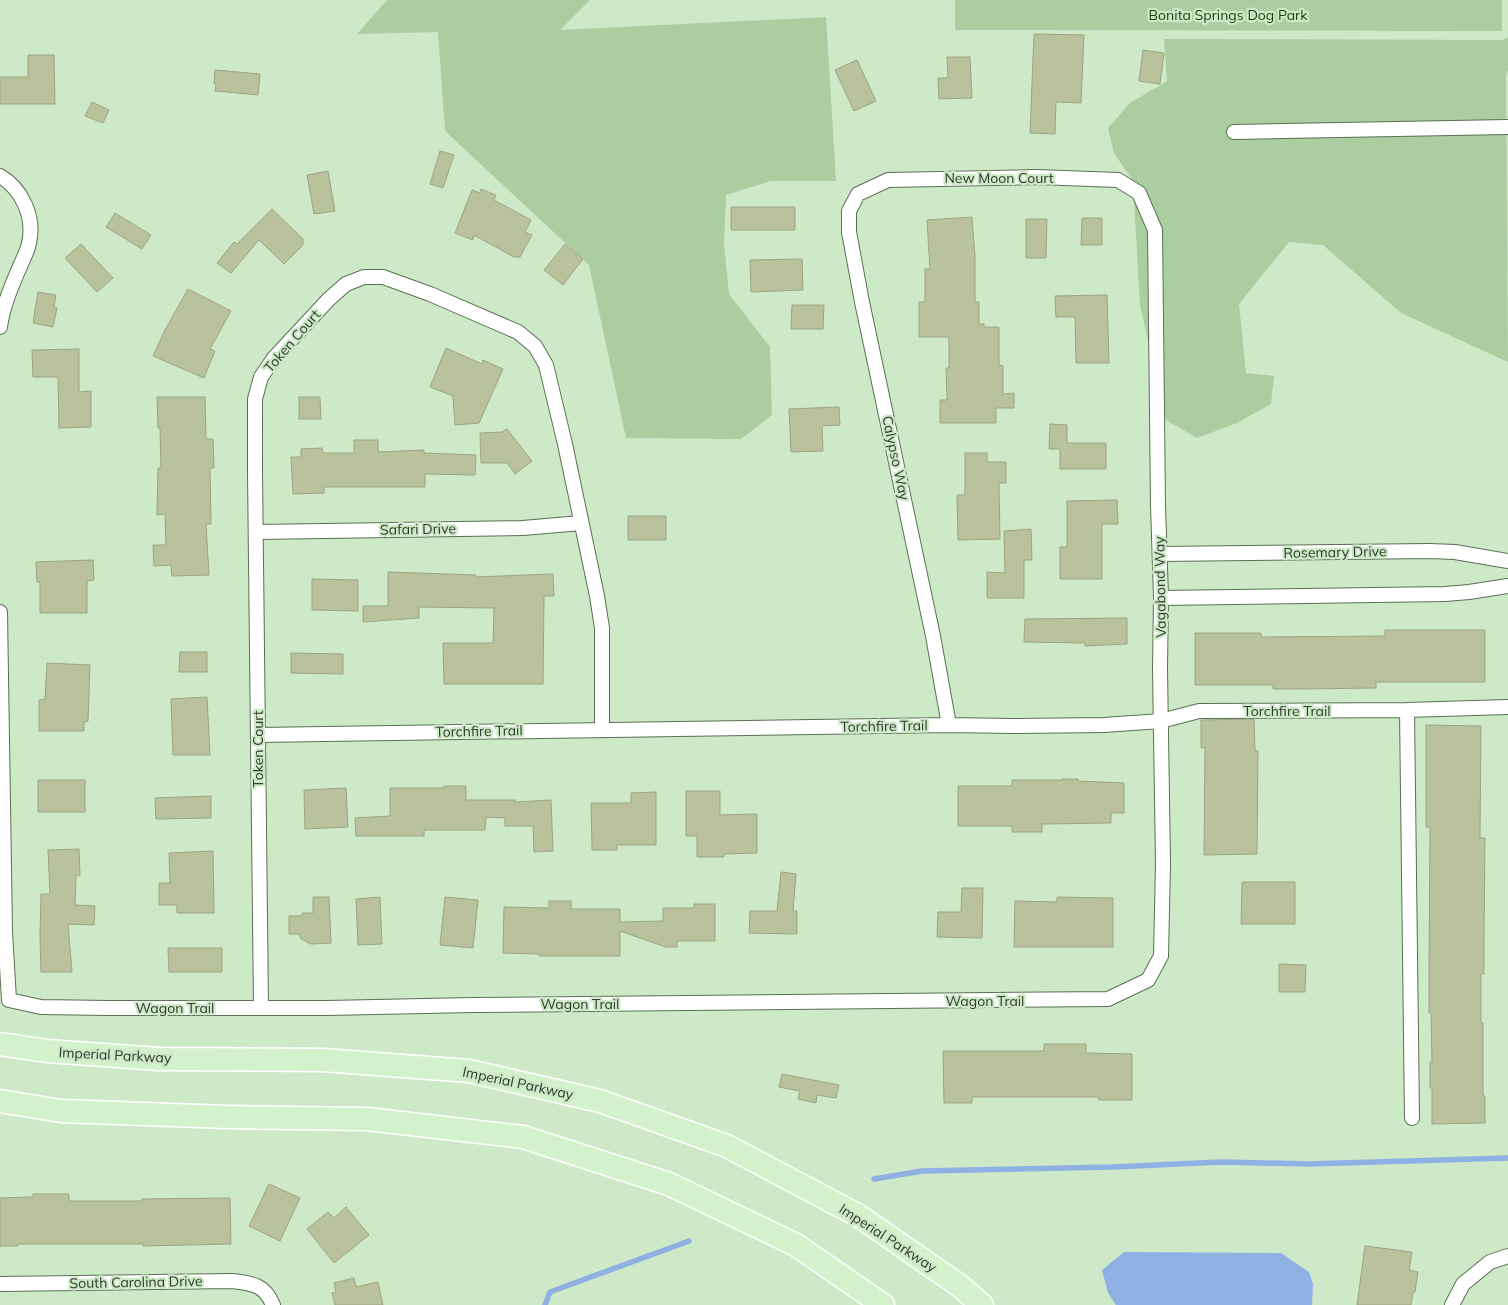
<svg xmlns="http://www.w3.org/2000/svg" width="1508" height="1305" viewBox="0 0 1508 1305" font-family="Mulish,sans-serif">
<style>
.green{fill:#aacea0}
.water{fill:#8fb0e3}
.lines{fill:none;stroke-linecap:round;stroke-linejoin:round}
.stream{stroke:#8fb0e3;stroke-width:5.5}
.building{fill:#b9c29c;stroke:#9ca580}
.street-casing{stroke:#5a7153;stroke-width:16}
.primary-casing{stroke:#fff;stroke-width:25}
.street{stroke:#fff;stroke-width:14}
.primary{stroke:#d3f1ca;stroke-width:22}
.labels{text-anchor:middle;stroke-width:4.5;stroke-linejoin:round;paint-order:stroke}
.park-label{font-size:14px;fill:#183e0a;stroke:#cee9c7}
.street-label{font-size:14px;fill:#303a2d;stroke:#cee9c7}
</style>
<rect width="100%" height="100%" fill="#cee9c7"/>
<path class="green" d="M 387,0 L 590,0 L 560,30 L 826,17 L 836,181 L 771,181 L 726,195 L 724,244 L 729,294 L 770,347 L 772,415 L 741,439 L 626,438 L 589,265 L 445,131 L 438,32 L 357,34 Z
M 955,0 L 1502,0 L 1502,31 L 955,30 Z
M 1508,37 L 1508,69 L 1506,76 L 1508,362 L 1401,313 L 1323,245 L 1289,242 L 1239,304 L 1246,373 L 1274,376 L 1271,404 L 1237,423 L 1197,438 L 1166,420 L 1140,305 L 1133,181 L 1114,153 L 1108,128 L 1130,103 L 1167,81 L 1164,39 L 1502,40 Z"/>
<path class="water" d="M 1124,1252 L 1281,1253 L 1309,1272 L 1313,1284 L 1312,1305 L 1116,1305 L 1108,1293 L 1102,1270 Z"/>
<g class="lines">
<path class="stream" d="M 874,1179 L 922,1171 L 1113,1167 L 1221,1162 L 1309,1164 L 1508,1158
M 545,1305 L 550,1292 L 689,1241"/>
</g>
<path class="building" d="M 1034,34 L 1084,35 L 1081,103 L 1056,102 L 1055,134 L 1030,133 Z
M 1143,50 L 1164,53 L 1160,84 L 1139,81 Z
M 28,55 L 54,55 L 55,104 L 0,104 L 0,77 L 28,77 Z
M 947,57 L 970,57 L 972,98 L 939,99 L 938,78 L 948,78 Z
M 857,60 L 876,101 L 854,111 L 835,70 Z
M 215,70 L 260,74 L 258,95 L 215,91 L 216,84 L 214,84 Z
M 92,102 L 109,110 L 103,123 L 85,116 Z
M 440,151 L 454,155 L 443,188 L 430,184 Z
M 328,171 L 335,211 L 314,214 L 307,175 Z
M 481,189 L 496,195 L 494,200 L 531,220 L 525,232 L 532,235 L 520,257 L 514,257 L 474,235 L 473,240 L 455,233 L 472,190 L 480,193 Z
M 731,207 L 795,207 L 795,230 L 731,230 Z
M 272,209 L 303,239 L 303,245 L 284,264 L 259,240 L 231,273 L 217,263 L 234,242 L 237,244 Z
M 115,213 L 151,235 L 142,249 L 106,227 Z
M 972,217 L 975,256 L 975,302 L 979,302 L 979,324 L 984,324 L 984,327 L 999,327 L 999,365 L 1003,366 L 1003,394 L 1014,393 L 1014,408 L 996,408 L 996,423 L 940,423 L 940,400 L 947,400 L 946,368 L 949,368 L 949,337 L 919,337 L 919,302 L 925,302 L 925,269 L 930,269 L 927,220 Z
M 1082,218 L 1102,218 L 1102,245 L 1081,245 Z
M 1026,219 L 1047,219 L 1046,258 L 1026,258 Z
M 81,244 L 113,278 L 97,292 L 65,258 Z
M 565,244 L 583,259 L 563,285 L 544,270 Z
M 802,259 L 803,290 L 751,292 L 750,260 Z
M 188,289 L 231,311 L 210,349 L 215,351 L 204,378 L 153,356 L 165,330 Z
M 38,292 L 56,295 L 54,307 L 57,308 L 53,327 L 33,323 Z
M 1107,295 L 1109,363 L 1076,363 L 1075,317 L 1056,317 L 1055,296 Z
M 792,305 L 824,305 L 823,329 L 791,329 Z
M 446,348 L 482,364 L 483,360 L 503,369 L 479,423 L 455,425 L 453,396 L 430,387 Z
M 79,349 L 79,392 L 91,391 L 91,427 L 59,428 L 58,377 L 33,377 L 32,350 Z
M 157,397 L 205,397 L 206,439 L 213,439 L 214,468 L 210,468 L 211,524 L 206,524 L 209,575 L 172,576 L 171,565 L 154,566 L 153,545 L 166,545 L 165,514 L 157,515 L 158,468 L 161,468 L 160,428 L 158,428 Z
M 299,397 L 320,397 L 321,419 L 299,419 Z
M 839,407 L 840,425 L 822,426 L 823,451 L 791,452 L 789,409 Z
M 1050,424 L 1067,425 L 1067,443 L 1106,443 L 1106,469 L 1060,469 L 1060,449 L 1049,449 Z
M 507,429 L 532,461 L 515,474 L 507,463 L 481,463 L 480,433 L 502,432 Z
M 354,440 L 378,440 L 378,452 L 424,450 L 424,453 L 476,455 L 475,475 L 425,474 L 425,487 L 324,487 L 324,493 L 293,494 L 291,457 L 301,457 L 301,449 L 322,448 L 323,453 L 354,453 Z
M 965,453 L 987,453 L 987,462 L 1006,462 L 1006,483 L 999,483 L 1000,539 L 958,540 L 957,495 L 965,495 Z
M 1117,500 L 1118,524 L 1102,524 L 1102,579 L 1060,579 L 1060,547 L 1067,547 L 1067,501 Z
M 628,516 L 666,516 L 666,540 L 628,540 Z
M 1031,529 L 1032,560 L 1024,560 L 1024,598 L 987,598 L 987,572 L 1005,573 L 1004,531 Z
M 93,560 L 94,580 L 87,581 L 87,613 L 40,613 L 40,582 L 37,582 L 36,562 Z
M 388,572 L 476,575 L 476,577 L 553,574 L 554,596 L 544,596 L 543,684 L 444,684 L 443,643 L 493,643 L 494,608 L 419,607 L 419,618 L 363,622 L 363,606 L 388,606 Z
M 312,579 L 358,580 L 358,611 L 312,610 Z
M 1127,618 L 1127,644 L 1085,646 L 1085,643 L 1024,642 L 1025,619 Z
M 1385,630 L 1485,630 L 1485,682 L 1376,682 L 1376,688 L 1300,689 L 1273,689 L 1273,685 L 1195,685 L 1195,633 L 1261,633 L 1261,637 L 1385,636 Z
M 180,652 L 207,652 L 207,672 L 179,672 Z
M 291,653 L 343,654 L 343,674 L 291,673 Z
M 47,663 L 90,665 L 88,721 L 84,722 L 84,731 L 39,731 L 39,700 L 45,699 Z
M 207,697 L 210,755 L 173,755 L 171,699 Z
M 1254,719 L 1255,751 L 1258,751 L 1257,854 L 1204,855 L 1205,747 L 1201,748 L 1201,720 Z
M 1426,725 L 1481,726 L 1480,838 L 1485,838 L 1484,937 L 1484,974 L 1481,974 L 1481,1023 L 1483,1023 L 1483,1096 L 1485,1096 L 1485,1123 L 1432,1124 L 1432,1088 L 1430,1088 L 1430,1062 L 1432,1062 L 1431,1013 L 1429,1013 L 1429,974 L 1430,827 L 1426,827 Z
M 1062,779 L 1078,779 L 1078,781 L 1124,783 L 1124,813 L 1111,813 L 1111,823 L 1042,824 L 1042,832 L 1012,832 L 1012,826 L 958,826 L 958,786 L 1012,786 L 1012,780 L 1062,780 Z
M 38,780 L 85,780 L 85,812 L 38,812 Z
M 444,786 L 466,786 L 466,800 L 515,800 L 515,802 L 551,800 L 553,851 L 534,852 L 533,826 L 505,826 L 505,818 L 486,817 L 485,830 L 424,830 L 424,836 L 356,836 L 355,818 L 390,816 L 390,788 L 444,788 Z
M 346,788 L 348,827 L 305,829 L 304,790 Z
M 686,791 L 720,791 L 720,815 L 757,814 L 757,853 L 724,854 L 724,857 L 697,857 L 697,836 L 686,836 Z
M 656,792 L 656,845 L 617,845 L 617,850 L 592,850 L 591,803 L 631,803 L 631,793 Z
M 211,796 L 211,818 L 156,819 L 155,798 Z
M 79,849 L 80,875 L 76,876 L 75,905 L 95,906 L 94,925 L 68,924 L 72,972 L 41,972 L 40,936 L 41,894 L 50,894 L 48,850 Z
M 213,851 L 214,913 L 177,913 L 177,905 L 159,905 L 159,883 L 170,883 L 169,853 Z
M 781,872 L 796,874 L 793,911 L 797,911 L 797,934 L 749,933 L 750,911 L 777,911 Z
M 1242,882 L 1295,882 L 1295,924 L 1241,924 Z
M 962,888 L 983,888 L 982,938 L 937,937 L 938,912 L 961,912 Z
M 313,897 L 329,897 L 331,943 L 311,944 L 301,939 L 299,934 L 289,934 L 289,916 L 302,916 L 302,913 L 313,913 Z
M 380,897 L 382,944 L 358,945 L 356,899 Z
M 445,897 L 478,900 L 473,948 L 440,945 Z
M 1057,897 L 1113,898 L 1113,947 L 1014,947 L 1015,901 L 1057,902 Z
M 549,901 L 571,901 L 571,909 L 620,909 L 620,922 L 663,921 L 663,908 L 694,908 L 694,904 L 715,904 L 715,941 L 677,941 L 677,947 L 666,947 L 620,931 L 620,956 L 540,956 L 540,954 L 503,953 L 504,907 L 549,908 Z
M 168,948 L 222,948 L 222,972 L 169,972 Z
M 1279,964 L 1306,965 L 1305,992 L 1279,992 Z
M 1044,1044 L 1086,1044 L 1086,1053 L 1132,1054 L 1132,1100 L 1099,1100 L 1099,1097 L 972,1097 L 972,1103 L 944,1103 L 943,1051 L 1044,1051 Z
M 782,1074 L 839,1085 L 836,1098 L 817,1095 L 816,1103 L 798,1099 L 800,1091 L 779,1087 Z
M 269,1184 L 300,1198 L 280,1241 L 249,1226 Z
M 33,1194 L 69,1194 L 69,1201 L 142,1201 L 142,1199 L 230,1198 L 231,1244 L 143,1246 L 143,1244 L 18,1244 L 18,1246 L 0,1246 L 0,1198 L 33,1197 Z
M 346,1207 L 369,1235 L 334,1263 L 307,1229 L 328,1212 L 334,1218 Z
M 1365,1246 L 1412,1252 L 1409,1270 L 1418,1272 L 1415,1292 L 1413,1292 L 1411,1305 L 1357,1305 Z
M 354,1278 L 356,1287 L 378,1282 L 383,1305 L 335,1305 L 332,1293 L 336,1292 L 334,1283 Z"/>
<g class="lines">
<defs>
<path id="street" d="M 1234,132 L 1508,127
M 0,176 C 22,189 35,217 29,243 C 28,250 24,257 21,264 C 12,285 3,305 0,327
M 256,532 L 523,528 L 581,523
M 1160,554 L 1430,551 L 1455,552 L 1508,561
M 1161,598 L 1445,594 L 1469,592 L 1508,586
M 0,612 L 5,932 L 9,1000 L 41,1007 L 107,1008 L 327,1008 L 473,1005 L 1108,999 L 1148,980 L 1161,956 L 1163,863 L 1160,668 L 1161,598 L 1158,505 L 1155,230 L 1139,193 L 1118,180 L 1037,177 L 888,180 L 858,194 L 849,211 L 849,232 L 862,302 L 933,636 L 949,725
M 1407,710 L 1412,1118
M 258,735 L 949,725 L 1011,726 L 1104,725 L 1161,721 L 1199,711 L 1407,710 L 1508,707
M 261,1007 L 255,472 L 255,399 L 261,377 L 274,358 L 329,299 L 346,284 L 364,277 L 383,277 L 430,294 L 518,332 L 535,346 L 546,365 L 565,444 L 597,596 L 602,628 L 602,730
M 0,1284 L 232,1281 C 252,1283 265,1285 273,1305
M 1452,1305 L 1463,1284 L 1490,1262 L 1508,1256"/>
<path id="primary" d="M 0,1044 L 47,1051 L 159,1059 L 323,1060 L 469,1071 L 600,1101 L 727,1146 L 859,1216 L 960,1286 L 982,1305
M 0,1101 L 61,1111 L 227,1117 L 367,1119 L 523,1137 L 669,1184 L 796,1245 L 883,1305"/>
</defs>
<use href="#street" class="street-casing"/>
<use href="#primary" class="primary-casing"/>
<use href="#street" class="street"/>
<use href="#primary" class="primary"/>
</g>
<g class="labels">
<g class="park-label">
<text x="1228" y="20">Bonita Springs Dog Park</text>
</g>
<g class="street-label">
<text x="999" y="183">New Moon Court</text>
<text transform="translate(292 341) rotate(-49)" y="5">Token Court</text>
<text transform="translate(896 458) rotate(78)" y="5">Calypso Way</text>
<text transform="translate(418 529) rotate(-1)" y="5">Safari Drive</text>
<text transform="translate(1335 552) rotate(-1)" y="5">Rosemary Drive</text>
<text transform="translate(1160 587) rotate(-91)" y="5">Vagabond Way</text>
<text x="1287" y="716">Torchfire Trail</text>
<text transform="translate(884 726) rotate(-1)" y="5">Torchfire Trail</text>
<text transform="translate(479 731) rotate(-1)" y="5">Torchfire Trail</text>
<text transform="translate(258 749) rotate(-90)" y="5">Token Court</text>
<text x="985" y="1006">Wagon Trail</text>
<text x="580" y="1009">Wagon Trail</text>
<text x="175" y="1013">Wagon Trail</text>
<text transform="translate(115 1055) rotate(3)" y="5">Imperial Parkway</text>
<text transform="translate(518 1083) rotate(12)" y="5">Imperial Parkway</text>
<text transform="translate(888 1238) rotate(33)" y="5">Imperial Parkway</text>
<text transform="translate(136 1282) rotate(-1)" y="5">South Carolina Drive</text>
</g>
</g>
</svg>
